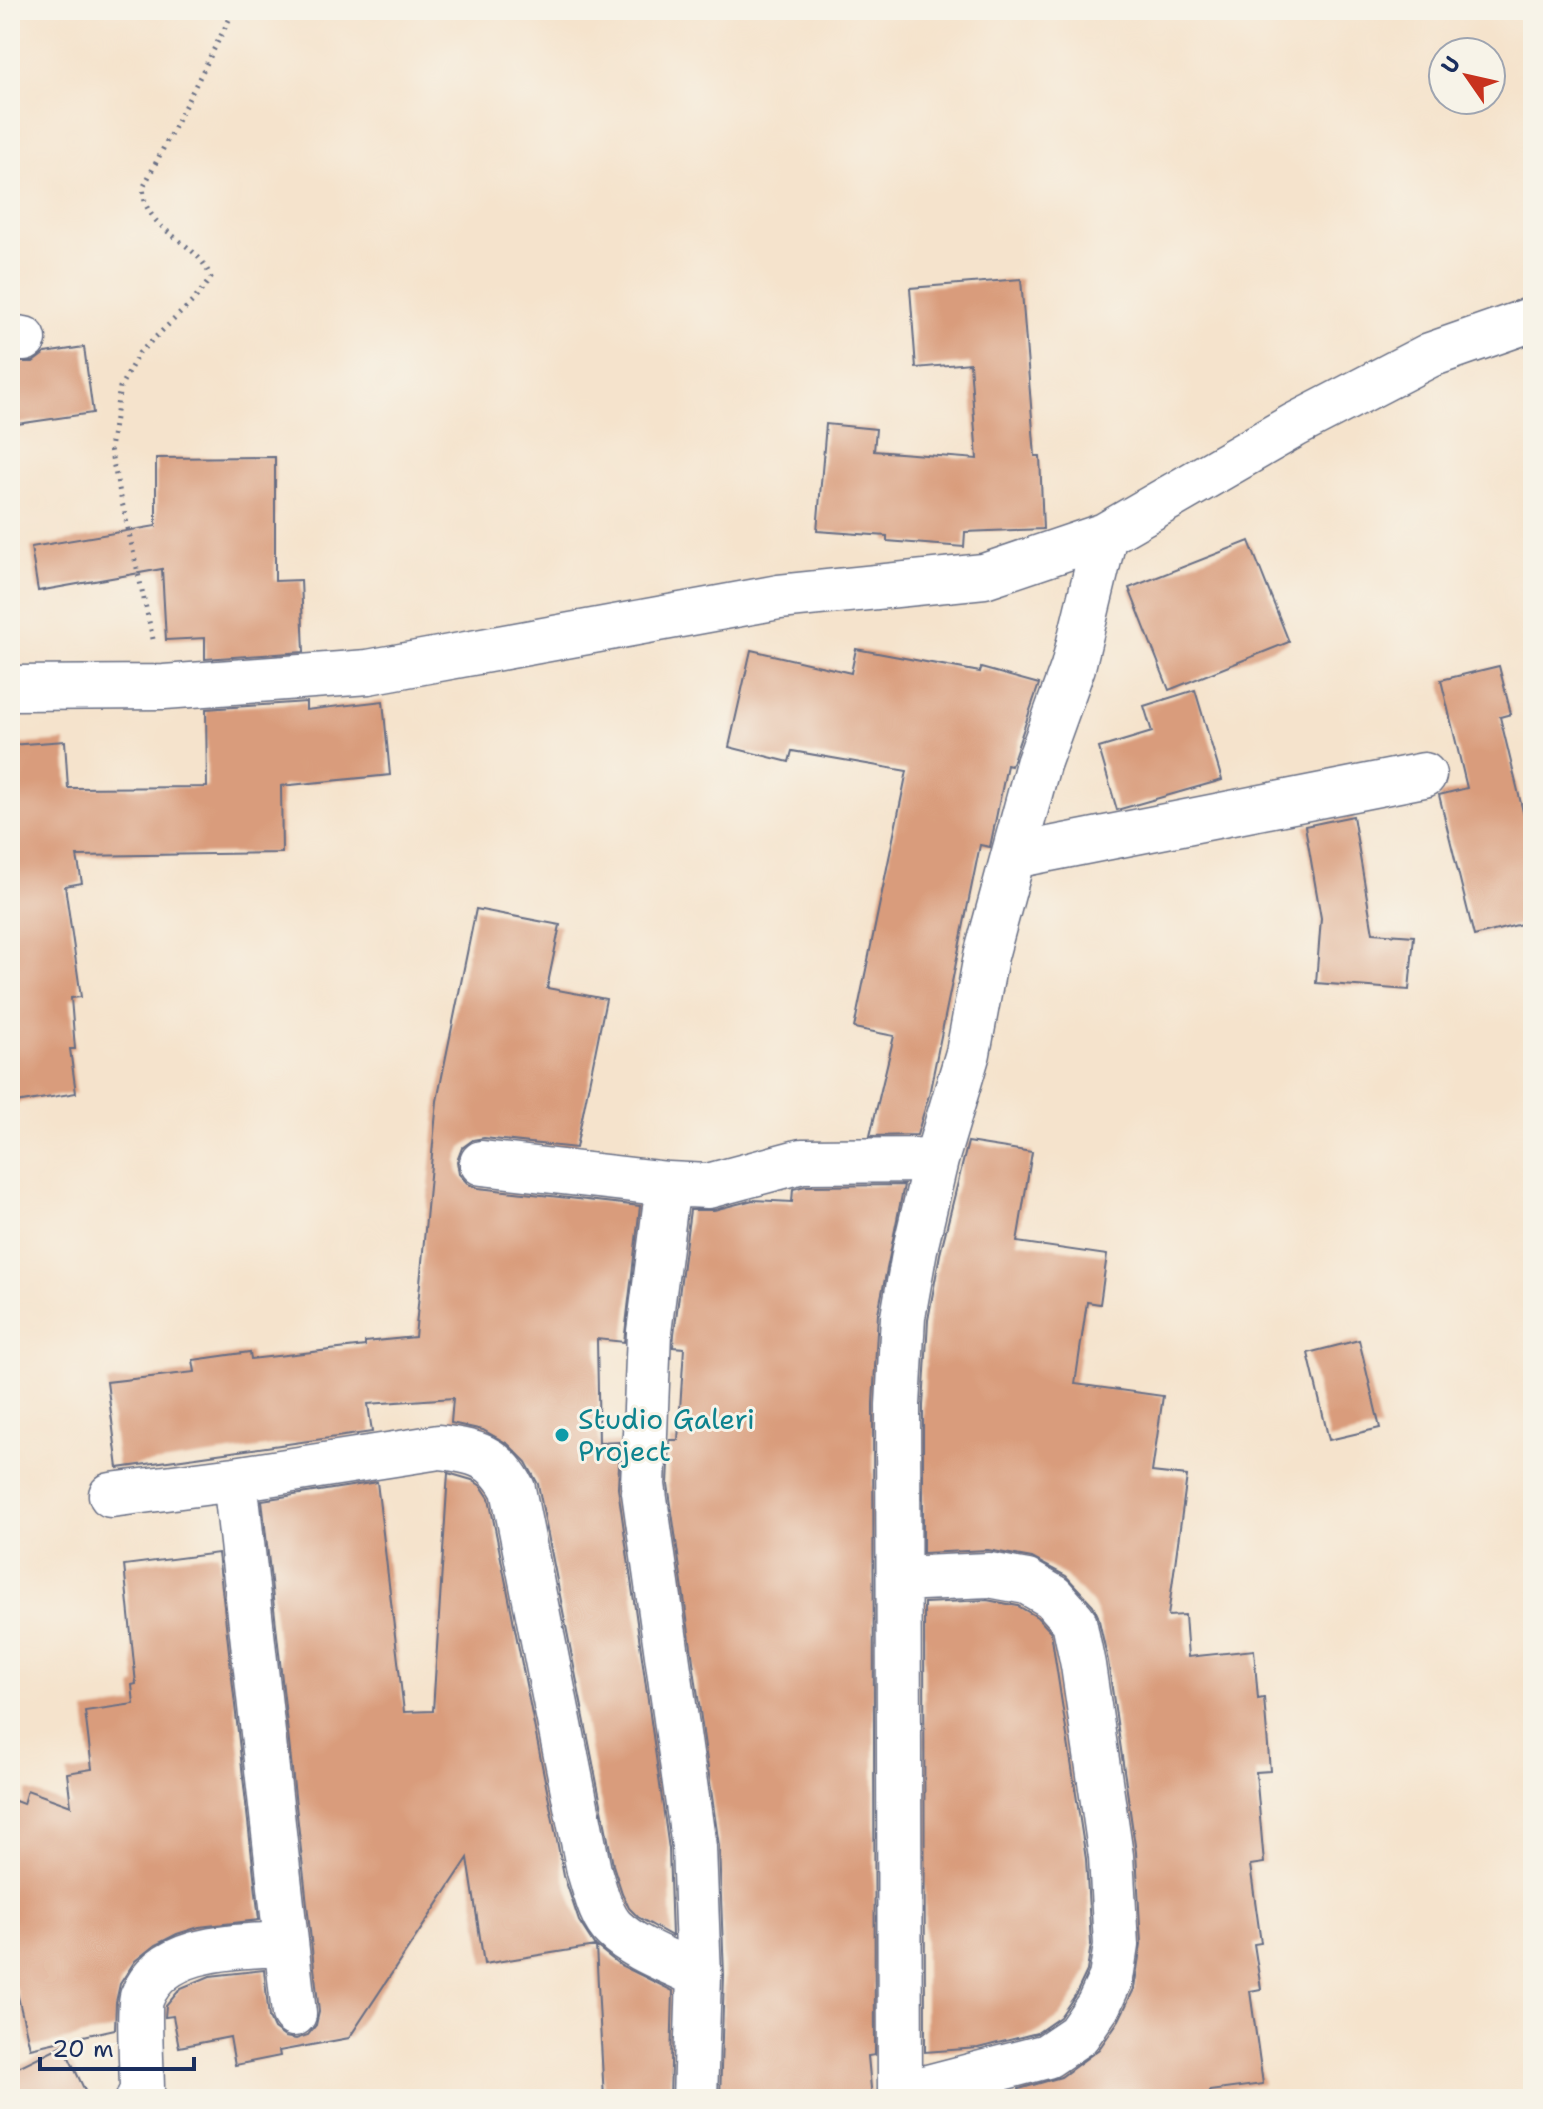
<svg xmlns="http://www.w3.org/2000/svg" width="1543" height="2109" viewBox="0 0 1543 2109" font-family="'Shantell Sans',sans-serif">
<style>
.building{fill:#d99c7c}
.lines{fill:none;stroke-linecap:round;stroke-linejoin:round}
.minor-casing{stroke:#676e84;stroke-width:47}
.path{stroke:#676e84;stroke-width:5;stroke-dasharray:2 6;stroke-linecap:butt}
.minor{stroke:#fff;stroke-width:44}
.culture-dot{fill:#0f9aa8;stroke:#f7f3e8;stroke-width:3}
.labels{text-anchor:middle;stroke-width:6;stroke-linejoin:round;paint-order:stroke}
.culture-label{font-size:28px;fill:#0d838f;stroke:#f7f3e8;text-anchor:start}
</style>
<rect width="100%" height="100%" fill="#f7f3e8"/>
<filter id="ink" filterUnits="userSpaceOnUse"><feTurbulence type="fractalNoise" baseFrequency=".0125" numOctaves="2"/><feDisplacementMap in="SourceGraphic" scale="16" xChannelSelector="R" yChannelSelector="G"/><feConvolveMatrix kernelMatrix="1 2 1 2 8 2 1 2 1" color-interpolation-filters="sRGB"/></filter>
<filter id="wash" filterUnits="userSpaceOnUse"><feTurbulence type="fractalNoise" baseFrequency=".006" numOctaves="4" result="noise"/><feDisplacementMap in="SourceGraphic" scale="32" xChannelSelector="R" yChannelSelector="G"/><feGaussianBlur stdDeviation="1.8" result="paint"/><feColorMatrix in="noise" values="0 0 0 0 0 0 0 0 0 0 0 0 0 0 0 0 0 1.4 0 .05"/><feComposite in="paint" operator="in"/></filter>
<g filter="url(#wash)">
<rect width="100%" height="100%" fill="#f5e3cc"/>
<g id="blocks">
<path class="building" d="M 1021,279 L 1035,456 L 1040,456 L 1043,529 L 965,532 L 964,547 L 887,541 L 887,536 L 817,531 L 826,424 L 876,429 L 874,451 L 977,459 L 970,363 L 916,368 L 910,288 Z
M 84,347 L 93,413 L 10,425 L 10,362 L 33,362 L 45,353 Z
M 275,457 L 275,581 L 301,580 L 304,652 L 205,659 L 205,638 L 166,640 L 162,569 L 38,591 L 31,547 L 156,526 L 156,458 Z
M 1249,541 L 1289,642 L 1169,690 L 1129,588 Z
M 856,649 L 980,672 L 981,668 L 1039,684 L 1011,766 L 1007,765 L 990,847 L 980,845 L 929,1095 L 917,1135 L 870,1136 L 894,1036 L 854,1028 L 907,771 L 792,751 L 789,762 L 729,747 L 751,650 L 851,673 Z
M 1499,666 L 1511,714 L 1500,717 L 1533,853 L 1533,921 L 1474,936 L 1439,795 L 1467,788 L 1441,680 Z
M 1195,690 L 1222,780 L 1117,810 L 1099,748 L 1152,732 L 1144,706 Z
M 383,701 L 390,775 L 281,786 L 282,853 L 77,856 L 82,883 L 65,886 L 81,997 L 71,998 L 75,1049 L 70,1049 L 76,1093 L 10,1104 L 10,829 L 14,828 L 10,745 L 65,741 L 68,788 L 207,787 L 206,709 L 306,702 L 306,710 Z
M 1353,816 L 1373,933 L 1414,936 L 1409,990 L 1316,983 L 1321,918 L 1305,826 Z
M 476,909 L 560,925 L 547,988 L 606,999 L 576,1148 L 484,1138 L 473,1140 L 462,1148 L 457,1161 L 459,1174 L 468,1184 L 478,1188 L 640,1206 L 624,1342 L 597,1339 L 599,1443 L 620,1442 L 618,1488 L 669,1849 L 672,1936 L 638,1917 L 629,1908 L 622,1893 L 613,1865 L 538,1484 L 526,1462 L 508,1444 L 483,1430 L 451,1423 L 453,1398 L 368,1404 L 372,1432 L 118,1468 L 107,1382 L 195,1372 L 193,1360 L 250,1352 L 251,1359 L 365,1346 L 365,1342 L 415,1337 L 437,1101 Z
M 968,1142 L 1032,1152 L 1017,1242 L 1107,1255 L 1100,1304 L 1087,1302 L 1075,1384 L 1163,1396 L 1152,1472 L 1187,1476 L 1168,1616 L 1185,1615 L 1188,1657 L 1254,1650 L 1258,1699 L 1264,1698 L 1270,1771 L 1256,1772 L 1264,1863 L 1250,1865 L 1261,1943 L 1254,1944 L 1261,1989 L 1250,1991 L 1263,2084 L 1209,2091 L 1210,2099 L 1020,2099 L 1019,2089 L 1061,2077 L 1099,2049 L 1119,2020 L 1134,1989 L 1141,1944 L 1136,1852 L 1108,1661 L 1098,1616 L 1093,1605 L 1066,1576 L 1032,1558 L 988,1550 L 923,1553 L 923,1406 L 928,1320 L 940,1254 Z
M 904,1185 L 878,1313 L 873,1404 L 875,2055 L 868,2056 L 872,2099 L 720,2099 L 724,1975 L 719,1846 L 668,1484 L 670,1440 L 678,1440 L 684,1348 L 673,1347 L 674,1334 L 690,1210 L 714,1210 L 753,1200 L 792,1202 L 793,1189 L 805,1186 Z
M 1359,1340 L 1380,1428 L 1329,1440 L 1308,1353 Z
M 448,1473 L 472,1480 L 481,1486 L 489,1498 L 564,1876 L 579,1921 L 595,1946 L 484,1964 L 468,1858 L 349,2038 L 279,2051 L 280,2056 L 235,2065 L 230,2037 L 179,2047 L 173,2016 L 165,2017 L 166,2006 L 181,1988 L 210,1976 L 264,1970 L 269,2018 L 274,2029 L 285,2037 L 296,2039 L 308,2035 L 316,2025 L 319,2012 L 262,1500 L 377,1482 L 404,1712 L 433,1711 Z
M 218,1553 L 259,1920 L 199,1927 L 177,1934 L 155,1945 L 135,1961 L 120,1984 L 116,2002 L 115,2029 L 30,2048 L 16,1988 L 10,1985 L 10,1799 L 23,1804 L 27,1790 L 71,1806 L 67,1773 L 92,1769 L 85,1711 L 134,1704 L 132,1685 L 136,1684 L 124,1565 Z
M 987,1600 L 1018,1606 L 1037,1617 L 1051,1632 L 1086,1859 L 1091,1944 L 1087,1971 L 1076,1994 L 1060,2017 L 1037,2033 L 978,2048 L 925,2052 L 924,1603 Z
M 596,1946 L 620,1965 L 673,1991 L 670,2099 L 604,2099 Z
M 63,2045 L 89,2099 L 10,2099 L 10,2071 Z"/>
</g>
</g>
<g filter="url(#ink)">
<use href="#blocks" fill-opacity="0" stroke="#676e84" stroke-width="2"/>
<g class="lines">
<defs>
<path id="minor" d="M 10,337 L 24,339
M 10,688 L 164,687 L 368,672 L 779,597 L 984,576 L 1105,535 L 1295,425 L 1430,355 L 1533,319
M 1014,856 L 1424,775
M 482,1163 L 668,1184
M 235,1479 L 294,2014
M 111,1495 L 235,1479 L 439,1447 C 475,1451 496,1456 513,1489 L 589,1871 C 595,1889 600,1916 614,1929 C 636,1950 672,1962 699,1976
M 899,1579 L 989,1575 L 1027,1582 L 1053,1597 L 1074,1621 L 1083,1665 L 1111,1856 L 1116,1945 L 1111,1978 L 1098,2006 L 1078,2035 L 1047,2056 L 901,2094
M 138,2099 L 142,2090 C 142,2075 138,2007 142,1997 C 163,1944 238,1947 285,1944
M 695,2099 L 699,1976 L 694,1847 L 643,1485 L 649,1332 L 668,1184 L 708,1186 L 802,1161 L 936,1160 L 968,1053 L 986,956 L 1038,764 L 1073,667 L 1105,535
M 900,2099 L 898,1405 L 903,1317 L 915,1249 L 936,1160"/>
</defs>
<use href="#minor" class="minor-casing"/>
<path class="path" d="M 153,639 L 110,449 L 120,387 L 139,353 L 194,300 L 211,278 C 198,243 161,237 147,207 C 144,202 144,193 143,188 L 234,10"/>
<use href="#minor" class="minor"/>
</g>
</g>
<circle class="culture-dot" cx="562" cy="1435" r="8"/>
<g class="labels">
<g class="culture-label">
<text x="578" y="1429">Studio Galeri<tspan x="578" dy="32">Project</tspan></text>
</g>
</g>
<rect width="1543" height="2109" fill="none" stroke="#f7f3e8" stroke-width="40"/>
<g transform="translate(1467 76) rotate(304)"><circle r="38" fill="#f7f3e8" stroke="#9fa5b1" stroke-width="2"/>
<path d="M0-6L14 30L0 20L-14 30Z" fill="#c8321e"/>
<text y="-12" font-size="22" font-weight="bold" text-anchor="middle" fill="#1b2f5e">U</text>
</g>
<path d="M40 2057v12h154v-12" fill="none" stroke="#1b2f5e" stroke-width="4"/>
<text x="52" y="2057" font-size="24" fill="#1b2f5e" stroke="#f7f3e8" stroke-width="6" paint-order="stroke">20 m</text>
</svg>
